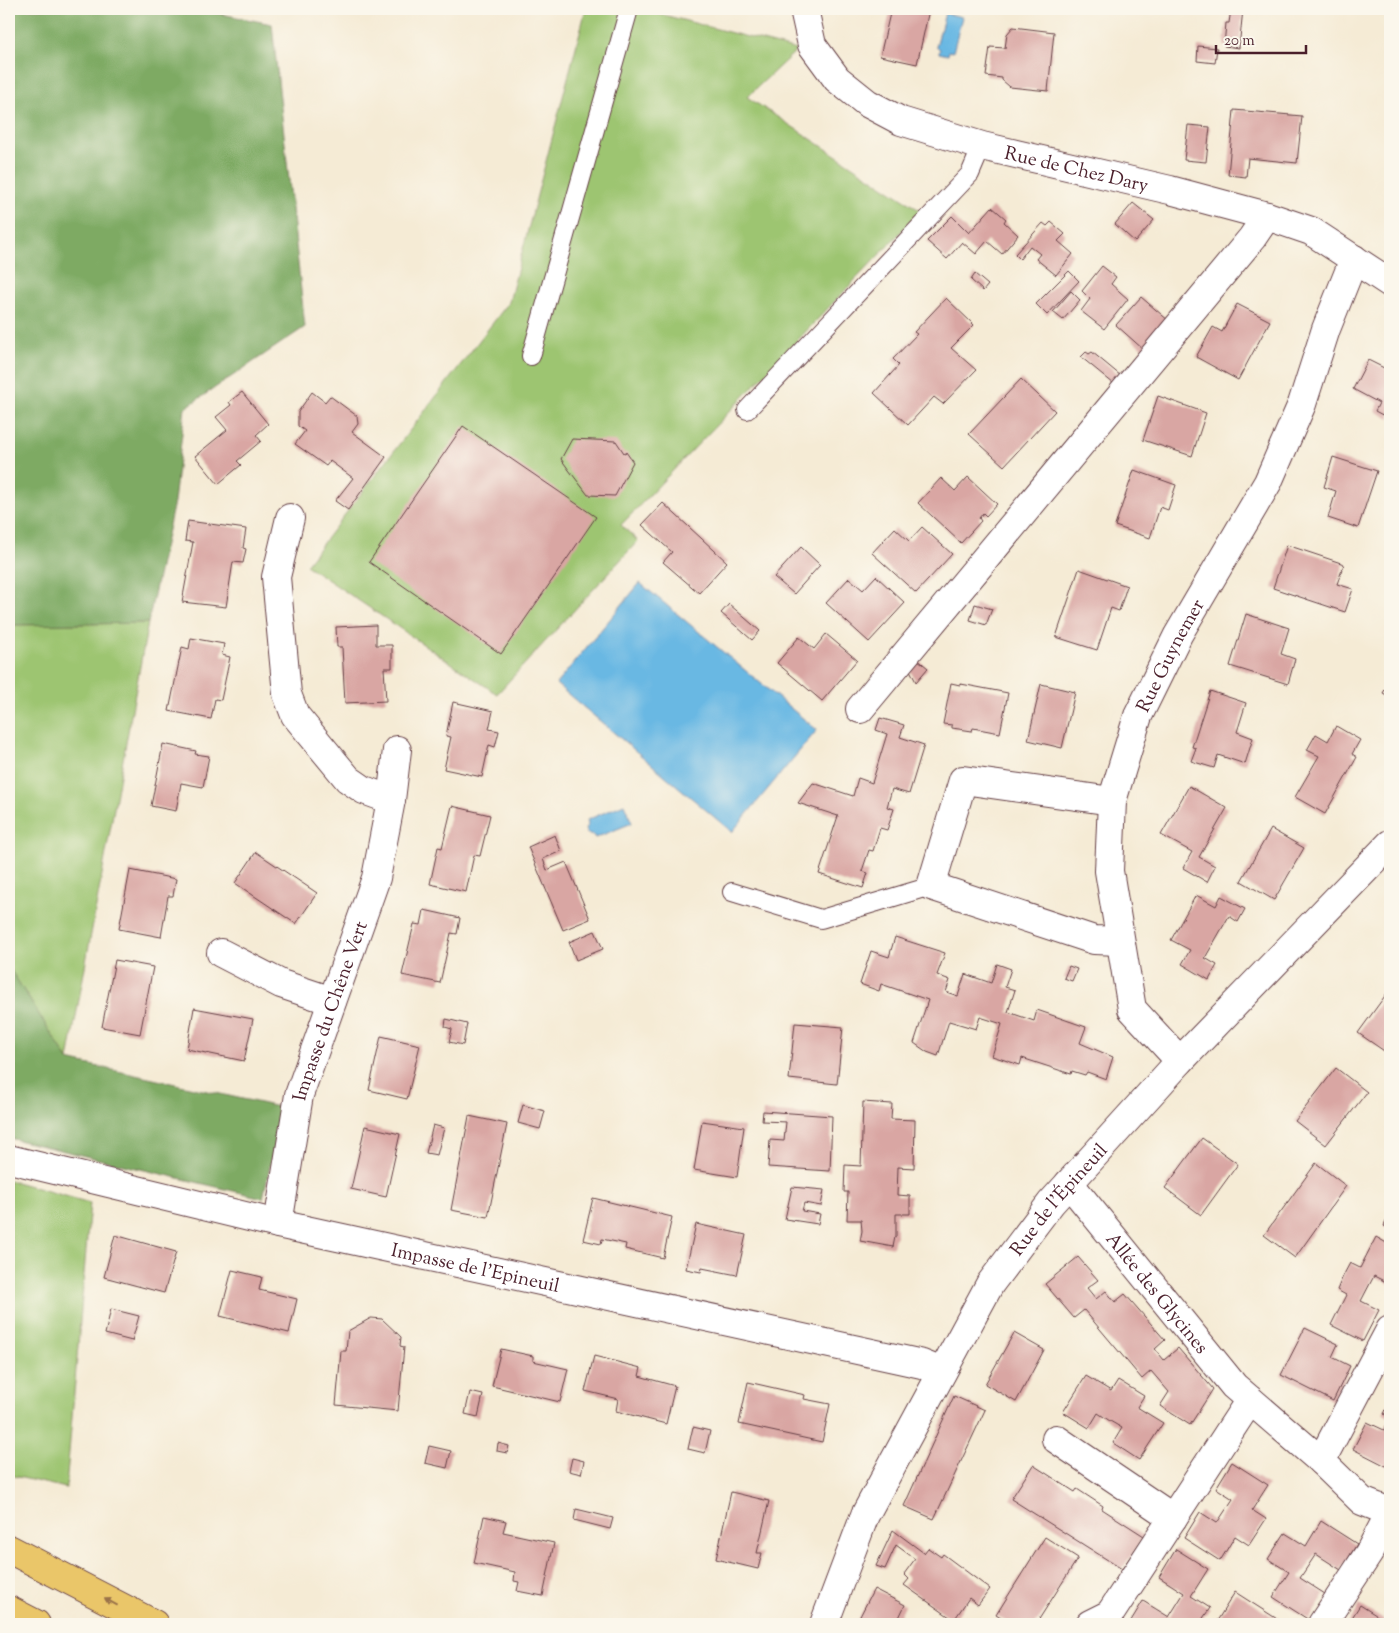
<svg xmlns="http://www.w3.org/2000/svg" width="1399" height="1633" viewBox="0 0 1399 1633" font-family="'Sorts Mill Goudy',serif">
<style>
.green{fill:#9dc571;stroke:#74724e}
.forest{fill:#7eaa63;stroke:#646447}
.water{fill:#69b8e3;stroke:#5a6c87}
.building{fill:#d9a6a3}
.lines{fill:none;stroke-linecap:round;stroke-linejoin:round}
.lane-casing{stroke:#643e44;stroke-width:20}
.street-casing{stroke:#643e44;stroke-width:30}
.highway-casing{stroke:#643e44;stroke-width:30}
.lane{stroke:#fff;stroke-width:18}
.street{stroke:#fff;stroke-width:28}
.highway{stroke:#eac669;stroke-width:28}
.oneway{fill:#9a724a}
.labels{text-anchor:middle;stroke-width:5;stroke-linejoin:round;paint-order:stroke}
.street-label{font-size:19px;fill:#4a1f2b;stroke:#fbf7ec}
</style>
<rect width="100%" height="100%" fill="#fbf7ec"/>
<filter id="ink" filterUnits="userSpaceOnUse"><feTurbulence type="fractalNoise" baseFrequency=".02" numOctaves="2"/><feDisplacementMap in="SourceGraphic" scale="10" xChannelSelector="R" yChannelSelector="G"/><feConvolveMatrix kernelMatrix="1 2 1 2 8 2 1 2 1" color-interpolation-filters="sRGB"/></filter>
<filter id="wash" filterUnits="userSpaceOnUse"><feTurbulence type="fractalNoise" baseFrequency=".0096" numOctaves="4" result="noise"/><feDisplacementMap in="SourceGraphic" scale="20" xChannelSelector="R" yChannelSelector="G"/><feGaussianBlur stdDeviation="1.12" result="paint"/><feColorMatrix in="noise" values="0 0 0 0 0 0 0 0 0 0 0 0 0 0 0 0 0 1.4 0 .05"/><feComposite in="paint" operator="in"/></filter>
<g filter="url(#wash)">
<rect width="100%" height="100%" fill="#f5ebd5"/>
<path class="green" d="M 586,9 L 641,9 L 797,50 L 747,97 L 921,211 L 621,525 L 638,541 L 497,694 L 306,565 L 509,302 Z
M 148,623 L 68,1060 L 9,968 L 9,625 Z
M 9,1180 L 90,1203 L 66,1488 L 9,1475 Z"/>
<path class="forest" d="M 9,9 L 196,9 L 272,24 L 305,327 L 185,408 L 174,502 L 148,623 L 9,625 Z
M 9,967 L 68,1060 L 283,1108 L 263,1198 L 9,1138 Z"/>
<path class="water" d="M 945,13 L 962,17 L 953,52 L 949,51 L 948,55 L 939,53 L 940,49 L 936,47 Z
M 640,583 L 817,730 L 732,832 L 556,684 Z
M 624,804 L 632,823 L 595,838 L 593,835 L 587,833 L 585,829 L 588,824 L 587,820 Z"/>
<g id="blocks">
<path class="building" d="M 891,9 L 929,10 L 917,64 L 880,56 Z
M 1231,9 L 1243,9 L 1239,48 L 1224,46 L 1226,23 L 1229,23 Z
M 1013,27 L 1054,32 L 1048,91 L 1010,87 L 1002,80 L 1002,78 L 986,76 L 990,47 L 1005,48 L 1007,34 Z
M 1198,46 L 1217,48 L 1215,63 L 1197,61 Z
M 1234,110 L 1302,116 L 1297,163 L 1248,158 L 1246,177 L 1228,175 Z
M 1188,125 L 1210,127 L 1206,162 L 1184,160 Z
M 1133,203 L 1154,220 L 1135,242 L 1115,224 Z
M 992,207 L 1006,219 L 1004,222 L 1018,235 L 1002,254 L 987,241 L 976,254 L 962,242 L 947,259 L 927,241 L 952,216 L 969,233 Z
M 1051,222 L 1065,234 L 1058,241 L 1073,254 L 1056,275 L 1036,259 L 1040,254 L 1030,246 L 1020,259 L 1015,254 L 1043,223 L 1047,226 Z
M 1102,266 L 1116,277 L 1111,284 L 1128,299 L 1104,329 L 1081,311 L 1090,299 L 1082,291 Z
M 1069,271 L 1079,281 L 1047,315 L 1036,304 Z
M 975,274 L 988,285 L 983,291 L 971,280 Z
M 1071,291 L 1080,300 L 1063,320 L 1053,312 Z
M 1141,297 L 1169,321 L 1144,350 L 1116,325 Z
M 946,298 L 974,325 L 951,348 L 976,370 L 943,404 L 934,397 L 908,425 L 874,393 L 899,365 L 893,359 L 917,334 L 914,332 Z
M 1237,304 L 1270,321 L 1238,380 L 1196,357 L 1213,327 L 1222,332 Z
M 1086,352 L 1089,354 L 1092,352 L 1121,376 L 1114,384 L 1081,357 Z
M 1368,360 L 1390,371 L 1390,419 L 1375,411 L 1379,403 L 1353,389 Z
M 1021,379 L 1055,411 L 1004,466 L 969,434 Z
M 242,392 L 268,424 L 256,435 L 261,441 L 237,461 L 241,465 L 218,484 L 195,456 L 227,430 L 216,417 L 231,405 L 229,402 Z
M 312,392 L 325,402 L 330,396 L 357,416 L 358,424 L 352,432 L 386,457 L 348,510 L 335,501 L 353,478 L 330,461 L 326,466 L 295,444 L 305,431 L 298,426 L 298,412 Z
M 1158,396 L 1206,413 L 1192,456 L 1143,440 Z
M 463,426 L 596,517 L 501,654 L 369,562 Z
M 572,439 L 616,441 L 624,453 L 626,452 L 633,462 L 615,496 L 588,495 L 569,470 L 561,459 Z
M 1333,457 L 1377,471 L 1358,528 L 1328,518 L 1336,491 L 1324,487 Z
M 1134,470 L 1176,485 L 1168,510 L 1160,507 L 1150,538 L 1115,526 Z
M 968,477 L 997,504 L 986,516 L 983,513 L 979,518 L 981,521 L 961,543 L 918,503 L 941,478 L 955,491 Z
M 663,503 L 727,562 L 699,593 L 663,562 L 672,552 L 642,525 Z
M 188,521 L 246,529 L 243,548 L 246,549 L 243,563 L 233,562 L 226,607 L 182,602 L 193,542 L 185,541 Z
M 922,527 L 952,554 L 916,593 L 872,553 L 895,528 L 909,541 Z
M 1287,545 L 1344,564 L 1337,584 L 1353,589 L 1345,612 L 1273,588 Z
M 801,547 L 820,565 L 794,594 L 774,577 Z
M 1079,569 L 1127,586 L 1119,611 L 1111,608 L 1097,650 L 1056,637 Z
M 876,576 L 905,603 L 869,642 L 826,603 L 849,578 L 863,590 Z
M 729,604 L 760,631 L 752,640 L 721,613 Z
M 975,604 L 992,609 L 986,625 L 970,620 Z
M 1246,614 L 1289,628 L 1281,654 L 1295,659 L 1288,684 L 1230,666 Z
M 376,625 L 376,645 L 392,645 L 392,668 L 384,668 L 386,701 L 345,703 L 342,647 L 337,647 L 336,627 Z
M 826,634 L 857,660 L 822,701 L 777,663 L 799,637 L 814,649 Z
M 191,638 L 224,644 L 222,655 L 230,657 L 221,700 L 215,699 L 211,719 L 169,711 L 182,647 L 189,649 Z
M 917,659 L 928,668 L 916,682 L 909,668 Z
M 1390,681 L 1390,697 L 1383,693 Z
M 951,683 L 960,685 L 961,684 L 1008,693 L 1000,733 L 973,728 L 972,731 L 952,728 L 952,725 L 943,724 Z
M 1041,684 L 1075,692 L 1062,748 L 1028,740 Z
M 1210,691 L 1246,703 L 1237,732 L 1253,738 L 1245,764 L 1218,755 L 1214,768 L 1191,761 L 1196,748 L 1192,747 Z
M 453,702 L 493,711 L 489,729 L 499,731 L 495,747 L 489,745 L 482,777 L 444,769 L 451,737 L 446,736 Z
M 880,718 L 904,725 L 900,737 L 924,745 L 909,794 L 892,789 L 887,807 L 894,809 L 887,830 L 880,828 L 873,851 L 869,850 L 862,871 L 868,873 L 863,888 L 819,874 L 838,816 L 798,803 L 813,783 L 853,796 L 858,778 L 872,783 L 887,734 L 876,730 Z
M 1336,726 L 1360,740 L 1352,754 L 1357,757 L 1325,814 L 1295,797 L 1319,756 L 1307,750 L 1316,734 L 1328,741 Z
M 163,744 L 196,751 L 195,754 L 209,756 L 203,787 L 181,783 L 176,811 L 151,806 Z
M 1189,786 L 1227,808 L 1199,857 L 1215,866 L 1207,882 L 1183,868 L 1192,852 L 1161,835 Z
M 452,806 L 490,815 L 480,856 L 474,855 L 466,892 L 430,884 L 438,847 L 442,848 Z
M 1271,829 L 1304,848 L 1274,900 L 1241,881 Z
M 555,835 L 561,851 L 543,859 L 547,870 L 566,862 L 590,919 L 563,930 L 528,847 Z
M 256,852 L 317,893 L 296,924 L 235,883 Z
M 130,870 L 176,879 L 173,896 L 168,896 L 161,937 L 119,929 Z
M 1196,895 L 1216,906 L 1221,896 L 1245,909 L 1238,922 L 1229,916 L 1205,958 L 1217,965 L 1209,980 L 1182,964 L 1190,950 L 1171,940 Z
M 424,910 L 460,918 L 457,934 L 451,933 L 440,983 L 402,975 L 414,924 L 421,925 Z
M 595,931 L 603,949 L 576,960 L 569,942 Z
M 895,937 L 945,953 L 937,975 L 950,980 L 946,992 L 958,996 L 965,974 L 991,983 L 997,964 L 1011,969 L 1005,987 L 1015,990 L 1008,1012 L 1034,1021 L 1037,1010 L 1086,1027 L 1080,1043 L 1113,1057 L 1106,1079 L 1087,1072 L 1085,1075 L 1072,1071 L 1071,1074 L 1022,1058 L 1020,1065 L 992,1056 L 1002,1024 L 980,1017 L 976,1029 L 949,1021 L 938,1056 L 927,1052 L 914,1043 L 928,1000 L 881,984 L 879,991 L 860,984 L 871,951 L 889,957 Z
M 115,960 L 153,967 L 140,1034 L 102,1027 Z
M 1069,966 L 1077,969 L 1072,981 L 1064,978 Z
M 1390,989 L 1390,1055 L 1358,1033 Z
M 194,1008 L 253,1019 L 244,1061 L 187,1049 Z
M 446,1019 L 467,1024 L 463,1045 L 449,1042 L 452,1029 L 445,1027 Z
M 795,1023 L 843,1027 L 837,1084 L 789,1079 Z
M 381,1036 L 420,1045 L 407,1099 L 369,1090 Z
M 1336,1068 L 1367,1092 L 1326,1145 L 1295,1121 Z
M 863,1102 L 892,1104 L 891,1119 L 915,1120 L 914,1168 L 898,1167 L 897,1195 L 910,1196 L 910,1214 L 896,1214 L 896,1237 L 895,1237 L 893,1247 L 860,1241 L 862,1231 L 861,1220 L 847,1220 L 848,1192 L 844,1192 L 845,1165 L 861,1166 Z
M 523,1105 L 545,1111 L 540,1129 L 518,1123 Z
M 763,1111 L 832,1116 L 830,1171 L 768,1167 L 770,1140 L 784,1141 L 786,1122 L 762,1121 Z
M 469,1116 L 507,1124 L 488,1217 L 451,1210 Z
M 702,1121 L 744,1127 L 737,1177 L 694,1170 Z
M 433,1125 L 444,1128 L 437,1155 L 426,1153 Z
M 365,1126 L 400,1134 L 386,1197 L 351,1189 Z
M 1202,1138 L 1238,1164 L 1201,1215 L 1165,1188 Z
M 1316,1163 L 1346,1186 L 1295,1258 L 1264,1235 Z
M 792,1187 L 824,1190 L 821,1206 L 804,1203 L 802,1211 L 820,1214 L 818,1224 L 785,1219 Z
M 593,1198 L 672,1217 L 663,1258 L 625,1249 L 626,1244 L 602,1239 L 601,1244 L 583,1240 Z
M 1390,1213 L 1390,1229 L 1384,1226 Z
M 696,1224 L 746,1235 L 737,1275 L 702,1268 L 701,1272 L 686,1269 Z
M 115,1235 L 176,1252 L 164,1293 L 104,1277 Z
M 1376,1237 L 1390,1245 L 1390,1284 L 1374,1276 L 1361,1301 L 1379,1310 L 1363,1341 L 1331,1325 L 1346,1295 L 1337,1290 L 1343,1276 L 1350,1263 L 1360,1268 Z
M 1078,1257 L 1098,1280 L 1087,1288 L 1096,1299 L 1106,1291 L 1115,1302 L 1125,1294 L 1165,1340 L 1155,1349 L 1164,1360 L 1178,1348 L 1213,1389 L 1190,1425 L 1160,1406 L 1169,1392 L 1151,1371 L 1142,1379 L 1084,1310 L 1074,1318 L 1045,1284 Z
M 232,1270 L 262,1277 L 259,1290 L 297,1299 L 289,1333 L 220,1316 Z
M 111,1309 L 139,1316 L 132,1341 L 105,1334 Z
M 371,1318 L 382,1319 L 401,1337 L 400,1346 L 404,1347 L 398,1411 L 336,1405 L 341,1351 L 346,1351 L 348,1331 Z
M 1305,1328 L 1338,1344 L 1332,1357 L 1350,1366 L 1333,1401 L 1281,1375 Z
M 1014,1333 L 1044,1350 L 1016,1402 L 985,1384 Z
M 501,1349 L 533,1356 L 533,1361 L 568,1369 L 560,1402 L 492,1386 Z
M 594,1356 L 641,1368 L 639,1376 L 675,1386 L 666,1424 L 616,1411 L 618,1399 L 585,1391 Z
M 1086,1376 L 1111,1391 L 1118,1380 L 1144,1396 L 1137,1407 L 1163,1423 L 1139,1460 L 1113,1443 L 1122,1428 L 1110,1421 L 1098,1413 L 1089,1428 L 1063,1412 Z
M 748,1382 L 805,1395 L 804,1399 L 830,1404 L 822,1442 L 739,1424 Z
M 470,1392 L 483,1395 L 478,1417 L 465,1414 Z
M 954,1396 L 985,1410 L 934,1519 L 904,1506 Z
M 1390,1401 L 1390,1418 L 1384,1414 Z
M 1390,1419 L 1390,1468 L 1353,1449 L 1367,1422 L 1384,1430 Z
M 693,1427 L 710,1431 L 705,1453 L 688,1449 Z
M 498,1443 L 509,1446 L 507,1453 L 497,1451 Z
M 429,1446 L 451,1451 L 447,1468 L 425,1463 Z
M 572,1458 L 584,1461 L 581,1474 L 569,1471 Z
M 1232,1462 L 1268,1485 L 1252,1510 L 1266,1519 L 1249,1545 L 1235,1536 L 1220,1561 L 1184,1538 L 1200,1512 L 1217,1523 L 1233,1499 L 1216,1488 Z
M 1033,1465 L 1075,1492 L 1077,1489 L 1103,1506 L 1102,1509 L 1144,1536 L 1122,1569 L 1011,1499 Z
M 731,1492 L 769,1501 L 757,1553 L 762,1553 L 758,1569 L 716,1559 Z
M 576,1509 L 613,1518 L 610,1529 L 574,1520 Z
M 484,1516 L 506,1521 L 503,1532 L 554,1543 L 543,1596 L 517,1591 L 519,1582 L 514,1581 L 515,1572 L 474,1563 Z
M 1321,1521 L 1357,1544 L 1341,1570 L 1316,1554 L 1300,1578 L 1325,1594 L 1309,1620 L 1273,1597 L 1289,1572 L 1268,1559 L 1285,1533 L 1306,1546 Z
M 893,1530 L 924,1553 L 928,1548 L 941,1557 L 943,1554 L 990,1589 L 978,1605 L 969,1598 L 954,1620 L 904,1585 L 909,1579 L 904,1574 L 915,1559 L 896,1545 L 885,1569 L 876,1566 Z
M 1045,1537 L 1078,1558 L 1036,1624 L 1010,1624 L 996,1615 Z
M 1176,1549 L 1208,1569 L 1191,1596 L 1210,1608 L 1199,1624 L 1178,1624 L 1174,1622 L 1173,1624 L 1129,1624 L 1143,1601 L 1169,1617 L 1184,1593 L 1159,1577 Z
M 874,1589 L 905,1605 L 896,1624 L 856,1624 Z
M 1235,1592 L 1285,1624 L 1222,1624 L 1217,1621 Z
M 1360,1605 L 1390,1624 L 1348,1624 Z"/>
</g>
</g>
<g filter="url(#ink)">
<use href="#blocks" fill-opacity="0" stroke="#643e44" stroke-width="1"/>
<g class="lines">
<defs>
<path id="lane" d="M 531,356 L 629,9
M 747,410 L 970,174 L 982,146
M 732,892 L 821,919 L 931,886"/>
<g id="street">
<path id="s1" d="M 804,9 L 812,45 L 837,79 L 867,103 L 901,121 L 982,146 L 1170,190 L 1267,216 L 1311,231 L 1390,283"/>
<path d="M 290,518 L 276,577 L 287,694 L 295,715 L 348,779 L 364,790 L 391,800"/>
<path d="M 860,709 L 1252,238 L 1267,216"/>
<path d="M 1112,801 L 963,780 L 931,886 L 1094,940 L 1120,941"/>
<path d="M 221,953 L 281,984 L 332,1001"/>
<path id="s2" d="M 1180,1061 L 1132,1009 L 1109,871 L 1112,801 L 1138,716 L 1178,635 L 1268,482 L 1302,404 L 1326,329 L 1354,259"/>
<path id="s3" d="M 9,1159 L 278,1224 L 922,1364 L 942,1372"/>
<path id="s4" d="M 1069,1183 L 1234,1386 L 1321,1461 L 1362,1501 L 1390,1512"/>
<path id="s5" d="M 278,1224 L 299,1095 L 376,878 L 391,800 L 397,750"/>
<path d="M 1056,1439 L 1173,1518"/>
<path d="M 1321,1461 L 1390,1330"/>
<path id="s6" d="M 824,1624 L 865,1515 L 990,1284 L 1051,1203 L 1180,1061 L 1390,844"/>
<path d="M 1090,1624 L 1110,1614 L 1250,1400"/>
<path d="M 1322,1624 L 1369,1553 L 1390,1513"/>
</g>
<path id="highway" d="M 9,1549 L 154,1624
M 9,1610 L 36,1624"/>
</defs>
<use href="#lane" class="lane-casing"/>
<use href="#street" class="street-casing"/>
<use href="#highway" class="highway-casing"/>
<use href="#lane" class="lane"/>
<use href="#street" class="street"/>
<use href="#highway" class="highway"/>
</g>
<defs><path id="oneway-solid" d="M-6-.8H1V-3.2L6.5 0L1 3.2V.8H-6Z" transform="scale(1.25)"/></defs>
<use class="oneway" href="#oneway-solid" transform="translate(111 1602) rotate(-152)"/>
</g>
<g class="labels">
<g class="street-label">
<text dy="7" stroke="none"><textPath href="#s1" startOffset="338">Rue de Chez Dary</textPath></text>
<text dy="7" stroke="none"><textPath href="#s2" startOffset="438">Rue Guynemer</textPath></text>
<text dy="7" stroke="none"><textPath href="#s5" startOffset="220">Impasse du Chêne Vert</textPath></text>
<text dy="7" stroke="none"><textPath href="#s6" startOffset="488">Rue de l'Épineuil</textPath></text>
<text dy="7" stroke="none"><textPath href="#s3" startOffset="479">Impasse de l'Epineuil</textPath></text>
<text dy="7" stroke="none"><textPath href="#s4" startOffset="141">Allée des Glycines</textPath></text>
</g>
</g>
<rect width="1399" height="1633" fill="none" stroke="#fbf7ec" stroke-width="30"/>
<path d="M1216 45v8h90v-8" fill="none" stroke="#4a1f2b" stroke-width="2.5"/>
<text x="1224" y="45" font-size="15" fill="#4a1f2b" stroke="#fbf7ec" stroke-width="4" paint-order="stroke">20 m</text>
</svg>
